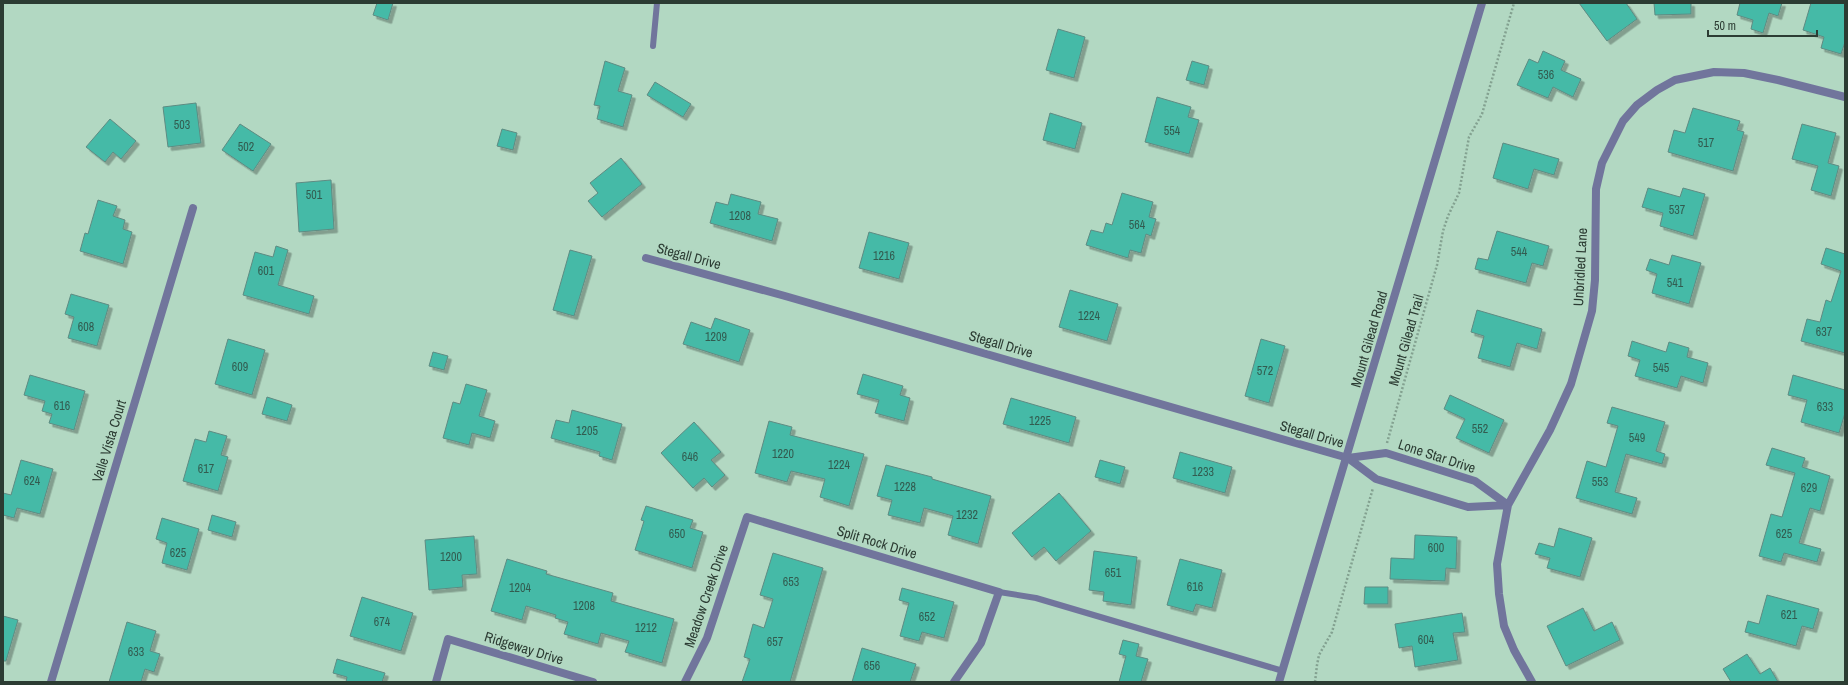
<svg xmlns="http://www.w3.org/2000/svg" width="1848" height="685" viewBox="0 0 1848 685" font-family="'Archivo Narrow',sans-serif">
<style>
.building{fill:#45baa7;stroke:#5e8b82;filter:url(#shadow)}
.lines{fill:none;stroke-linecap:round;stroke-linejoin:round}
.path{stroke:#83a190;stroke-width:2.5;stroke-dasharray:2 2;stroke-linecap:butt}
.service{stroke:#71759c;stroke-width:6}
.minor{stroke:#71759c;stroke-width:8}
.tertiary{stroke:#71759c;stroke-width:8}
.labels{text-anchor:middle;stroke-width:4;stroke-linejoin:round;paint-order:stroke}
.number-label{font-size:12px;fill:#325c50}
.street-label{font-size:14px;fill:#2c3c33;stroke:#b2d8c2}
</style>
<defs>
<filter id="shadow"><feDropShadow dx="3.5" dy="3.5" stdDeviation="0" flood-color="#0004"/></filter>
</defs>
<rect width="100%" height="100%" fill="#b2d8c2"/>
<path class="building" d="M 377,3 L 393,3 L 388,20 L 373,15 Z
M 1579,3 L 1626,3 L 1637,19 L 1607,41 Z
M 1654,3 L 1691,3 L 1691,14 L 1655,15 Z
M 1740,3 L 1782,3 L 1778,16 L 1769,13 L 1763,33 L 1751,29 L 1753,20 L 1737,15 Z
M 1811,3 L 1845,3 L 1845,42 L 1841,54 L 1821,48 L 1824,37 L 1803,30 Z
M 1058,29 L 1085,37 L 1074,78 L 1046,70 Z
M 1543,51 L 1565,61 L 1561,70 L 1581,79 L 1573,97 L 1553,87 L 1548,98 L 1517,85 L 1529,59 L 1538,63 Z
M 605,61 L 625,68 L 618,91 L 632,95 L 623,127 L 597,119 L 600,106 L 594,105 Z
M 1192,61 L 1209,66 L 1204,85 L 1186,80 Z
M 655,82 L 691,104 L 683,117 L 647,95 Z
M 1157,97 L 1191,107 L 1188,117 L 1199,120 L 1189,154 L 1145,142 Z
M 196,103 L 201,143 L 168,147 L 163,107 Z
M 1693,108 L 1740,121 L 1737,130 L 1744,132 L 1733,171 L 1668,152 L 1674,130 L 1685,133 Z
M 1050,113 L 1082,123 L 1075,149 L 1043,140 Z
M 110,119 L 136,141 L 121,159 L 113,152 L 105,162 L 86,147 Z
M 240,124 L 271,144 L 253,171 L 222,150 Z
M 1802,124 L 1836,133 L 1828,163 L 1839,166 L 1831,196 L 1811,190 L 1818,166 L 1792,159 Z
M 502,129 L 517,133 L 513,150 L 497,146 Z
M 1503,143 L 1559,159 L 1554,175 L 1534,169 L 1528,189 L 1493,178 Z
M 621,158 L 642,184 L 602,217 L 588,201 L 598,193 L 590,183 Z
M 331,180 L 334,229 L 299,232 L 296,183 Z
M 1648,188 L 1680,197 L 1683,188 L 1705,194 L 1693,236 L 1660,226 L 1663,213 L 1642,207 Z
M 1122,193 L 1153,202 L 1149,217 L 1156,219 L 1151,236 L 1146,234 L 1141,253 L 1130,250 L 1128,258 L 1086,245 L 1091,230 L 1103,233 L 1106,223 L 1112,225 Z
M 731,194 L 761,202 L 758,214 L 778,219 L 772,241 L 710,223 L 716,202 L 728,205 Z
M 98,200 L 117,206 L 113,216 L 125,220 L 123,229 L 132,232 L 123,264 L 80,251 L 85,233 L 88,234 Z
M 1497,231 L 1549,246 L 1543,266 L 1532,263 L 1526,283 L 1475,269 L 1478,258 L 1488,260 Z
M 869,232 L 909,243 L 899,279 L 859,268 Z
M 276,246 L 288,250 L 278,285 L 314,296 L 309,314 L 243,295 L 255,252 L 273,257 Z
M 1826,248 L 1845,254 L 1845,353 L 1801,341 L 1807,319 L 1820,322 L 1826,300 L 1831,302 L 1841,271 L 1821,264 Z
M 570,250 L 592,256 L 574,316 L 553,310 Z
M 1672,255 L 1701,263 L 1689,304 L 1652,293 L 1657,274 L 1646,270 L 1650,259 L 1669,265 Z
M 1070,290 L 1118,304 L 1107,341 L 1059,327 Z
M 71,294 L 109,305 L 97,346 L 68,338 L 74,317 L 65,314 Z
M 1477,310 L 1542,329 L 1537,349 L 1517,343 L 1510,367 L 1478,358 L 1484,336 L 1471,332 Z
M 715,318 L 750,330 L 739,362 L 683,344 L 691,322 L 711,329 Z
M 228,339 L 265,350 L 252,395 L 215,384 Z
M 1261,339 L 1285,346 L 1269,403 L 1245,396 Z
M 1632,341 L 1666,352 L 1669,342 L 1689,348 L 1687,357 L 1708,363 L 1703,383 L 1681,376 L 1677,388 L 1635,376 L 1640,360 L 1628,356 Z
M 433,352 L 448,356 L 444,370 L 429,366 Z
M 863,374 L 903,386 L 900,395 L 910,398 L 904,421 L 875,413 L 879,400 L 857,394 Z
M 30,375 L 85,391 L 74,430 L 49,423 L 52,414 L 42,411 L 45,401 L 24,395 Z
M 1793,375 L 1845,390 L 1845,413 L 1839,433 L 1801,422 L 1807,400 L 1788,395 Z
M 466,384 L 487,390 L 479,416 L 495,421 L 490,438 L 472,433 L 469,445 L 443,438 L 453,402 L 460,404 Z
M 1450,395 L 1504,420 L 1489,453 L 1456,438 L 1465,419 L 1444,409 Z
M 267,397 L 292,405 L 287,421 L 262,414 Z
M 1011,398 L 1076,417 L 1069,443 L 1003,424 Z
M 1612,407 L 1665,422 L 1656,451 L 1665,454 L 1662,464 L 1626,454 L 1615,492 L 1637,498 L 1632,514 L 1576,498 L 1587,461 L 1606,467 L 1618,426 L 1607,423 Z
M 572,410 L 622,424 L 612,460 L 599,456 L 600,452 L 551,438 L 556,420 L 569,423 Z
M 769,421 L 792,427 L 790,435 L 864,454 L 849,506 L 820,497 L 825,479 L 791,471 L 787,482 L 755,473 Z
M 694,422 L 721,452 L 711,460 L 725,475 L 712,487 L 704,478 L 693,488 L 661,453 Z
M 209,431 L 227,436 L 221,455 L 228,457 L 218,491 L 183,481 L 195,439 L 206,442 Z
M 1772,448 L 1805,458 L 1802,467 L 1830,476 L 1820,511 L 1810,508 L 1799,543 L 1821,549 L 1817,562 L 1784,553 L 1781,562 L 1759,556 L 1771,514 L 1782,517 L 1795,473 L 1766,465 Z
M 1180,452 L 1232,467 L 1225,493 L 1173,478 Z
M 21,460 L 53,469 L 40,514 L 17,508 L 14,518 L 3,515 L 3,493 L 11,495 Z
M 1100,460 L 1125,467 L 1120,484 L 1095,477 Z
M 886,465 L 932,477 L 932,479 L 991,496 L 978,544 L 948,535 L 953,516 L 924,508 L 920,523 L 888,515 L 892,500 L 877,496 Z
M 1059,493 L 1091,531 L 1056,561 L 1044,547 L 1032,557 L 1012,533 Z
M 646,506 L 693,520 L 690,528 L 703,532 L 692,568 L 635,550 L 644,521 L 641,520 Z
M 212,515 L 236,522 L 232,537 L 208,530 Z
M 162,518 L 199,529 L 187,570 L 162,563 L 167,543 L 156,539 Z
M 1559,528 L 1592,538 L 1580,577 L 1547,568 L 1550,558 L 1535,554 L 1539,543 L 1554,547 Z
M 1415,535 L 1457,537 L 1456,569 L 1446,568 L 1445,581 L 1390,579 L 1391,558 L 1414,559 Z
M 474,536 L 477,574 L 462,575 L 463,587 L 429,590 L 425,540 Z
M 1094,551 L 1137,557 L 1131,605 L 1103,601 L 1104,592 L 1089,590 Z
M 773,553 L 823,568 L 790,682 L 742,682 L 750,659 L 744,657 L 753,624 L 764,628 L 773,599 L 760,595 Z
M 507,559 L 547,571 L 546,574 L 613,593 L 611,601 L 674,619 L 662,663 L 625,652 L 629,641 L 601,633 L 598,644 L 564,634 L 568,622 L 555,618 L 556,615 L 526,606 L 522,620 L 491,611 Z
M 1180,559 L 1222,570 L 1212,608 L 1196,604 L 1193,612 L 1167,605 Z
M 1365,587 L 1388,587 L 1388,604 L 1364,604 Z
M 902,588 L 954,602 L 944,638 L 922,632 L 919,641 L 900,636 L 909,603 L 899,600 Z
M 1767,595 L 1819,609 L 1813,629 L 1802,626 L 1796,646 L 1745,632 L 1748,621 L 1759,624 Z
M 362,597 L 413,613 L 401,651 L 350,636 Z
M 1583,608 L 1594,631 L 1612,622 L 1620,640 L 1566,666 L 1547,626 Z
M 1462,613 L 1465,632 L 1453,633 L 1458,660 L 1415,667 L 1412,646 L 1399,648 L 1395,624 Z
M 3,616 L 18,620 L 6,661 L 3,661 Z
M 127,622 L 156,631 L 150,651 L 160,654 L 154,672 L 145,669 L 141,682 L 109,682 Z
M 1123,640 L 1139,644 L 1136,656 L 1148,659 L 1141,682 L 1119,682 L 1126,656 L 1119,654 Z
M 862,648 L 916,664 L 910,682 L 852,682 Z
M 1747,654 L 1760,674 L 1770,668 L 1778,682 L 1731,682 L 1723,669 Z
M 337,659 L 385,673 L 382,682 L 346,682 L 347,677 L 333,673 Z"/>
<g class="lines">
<path class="path" d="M 1387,443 L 1437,265 L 1443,231 L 1448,216 L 1459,193 L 1469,137 L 1482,114 L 1514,3
M 1315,682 L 1317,665 L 1319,655 L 1332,632 L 1373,488"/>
<path class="service" d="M 653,46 L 657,3
M 999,592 L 1036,598 L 1283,671"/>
<path class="minor" d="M 646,258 L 785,296 L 1348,458 L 1376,479 L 1468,507 L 1508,505
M 1348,458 L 1386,453 L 1475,481 L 1508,505
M 51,682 L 193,208
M 436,682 L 448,639 L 593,682
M 685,682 L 707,638 L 747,517 L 999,592 L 981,643 L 954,682
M 1532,682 L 1514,650 L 1504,626 L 1499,594 L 1497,564 L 1508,505 L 1550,430 L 1571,384 L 1592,311 L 1595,280 L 1596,189 L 1602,163 L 1623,121 L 1637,105 L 1657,90 L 1675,80 L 1714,72 L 1744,73 L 1778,80 L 1845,97"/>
<path class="tertiary" d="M 1279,682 L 1482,3"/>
</g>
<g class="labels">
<g class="number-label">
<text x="1546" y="79">536</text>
<text x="182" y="129">503</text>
<text x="1172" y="135">554</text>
<text x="1706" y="147">517</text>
<text x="246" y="151">502</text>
<text x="314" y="199">501</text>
<text x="1677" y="214">537</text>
<text x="740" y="220">1208</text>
<text x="1137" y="229">564</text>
<text x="1519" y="256">544</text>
<text x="884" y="260">1216</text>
<text x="266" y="275">601</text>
<text x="1675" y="287">541</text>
<text x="1089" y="320">1224</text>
<text x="86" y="331">608</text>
<text x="1824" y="336">637</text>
<text x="716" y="341">1209</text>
<text x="240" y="371">609</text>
<text x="1661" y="372">545</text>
<text x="1265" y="375">572</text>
<text x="62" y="410">616</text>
<text x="1825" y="411">633</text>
<text x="1040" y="425">1225</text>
<text x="1480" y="433">552</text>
<text x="587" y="435">1205</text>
<text x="1637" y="442">549</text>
<text x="783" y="458">1220</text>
<text x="690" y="461">646</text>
<text x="839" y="469">1224</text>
<text x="206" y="473">617</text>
<text x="1203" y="476">1233</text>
<text x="32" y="485">624</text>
<text x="1600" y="486">553</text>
<text x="905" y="491">1228</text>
<text x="1809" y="492">629</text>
<text x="967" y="519">1232</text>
<text x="677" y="538">650</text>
<text x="1784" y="538">625</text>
<text x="1436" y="552">600</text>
<text x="178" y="557">625</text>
<text x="451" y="561">1200</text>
<text x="1113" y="577">651</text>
<text x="791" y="586">653</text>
<text x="1195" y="591">616</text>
<text x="520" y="592">1204</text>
<text x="584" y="610">1208</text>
<text x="1789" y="619">621</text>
<text x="927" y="621">652</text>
<text x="382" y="626">674</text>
<text x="646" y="632">1212</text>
<text x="1426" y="644">604</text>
<text x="775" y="646">657</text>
<text x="136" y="656">633</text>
<text x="872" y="670">656</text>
</g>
<g class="street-label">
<text transform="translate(689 256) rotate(15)" y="5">Stegall Drive</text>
<text transform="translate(1580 267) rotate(-87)" y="5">Unbridled Lane</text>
<text transform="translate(1369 339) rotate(-74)" y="5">Mount Gilead Road</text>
<text transform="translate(1406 340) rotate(-74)" y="5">Mount Gilead Trail</text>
<text transform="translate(1001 344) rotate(16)" y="5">Stegall Drive</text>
<text transform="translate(1312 434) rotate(16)" y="5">Stegall Drive</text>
<text transform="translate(109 441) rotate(-73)" y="5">Valle Vista Court</text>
<text transform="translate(1437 456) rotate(18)" y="5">Lone Star Drive</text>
<text transform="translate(877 542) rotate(17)" y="5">Split Rock Drive</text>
<text transform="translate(706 596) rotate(-71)" y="5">Meadow Creek Drive</text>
<text transform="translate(524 648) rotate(17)" y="5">Ridgeway Drive</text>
</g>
</g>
<rect width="1848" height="685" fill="none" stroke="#2c3c33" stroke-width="8"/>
<path d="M1708 30v6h109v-6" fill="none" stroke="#2c3c33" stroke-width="2"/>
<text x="1714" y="30" font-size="12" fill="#2c3c33" stroke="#b2d8c2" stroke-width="3" paint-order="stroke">50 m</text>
</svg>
